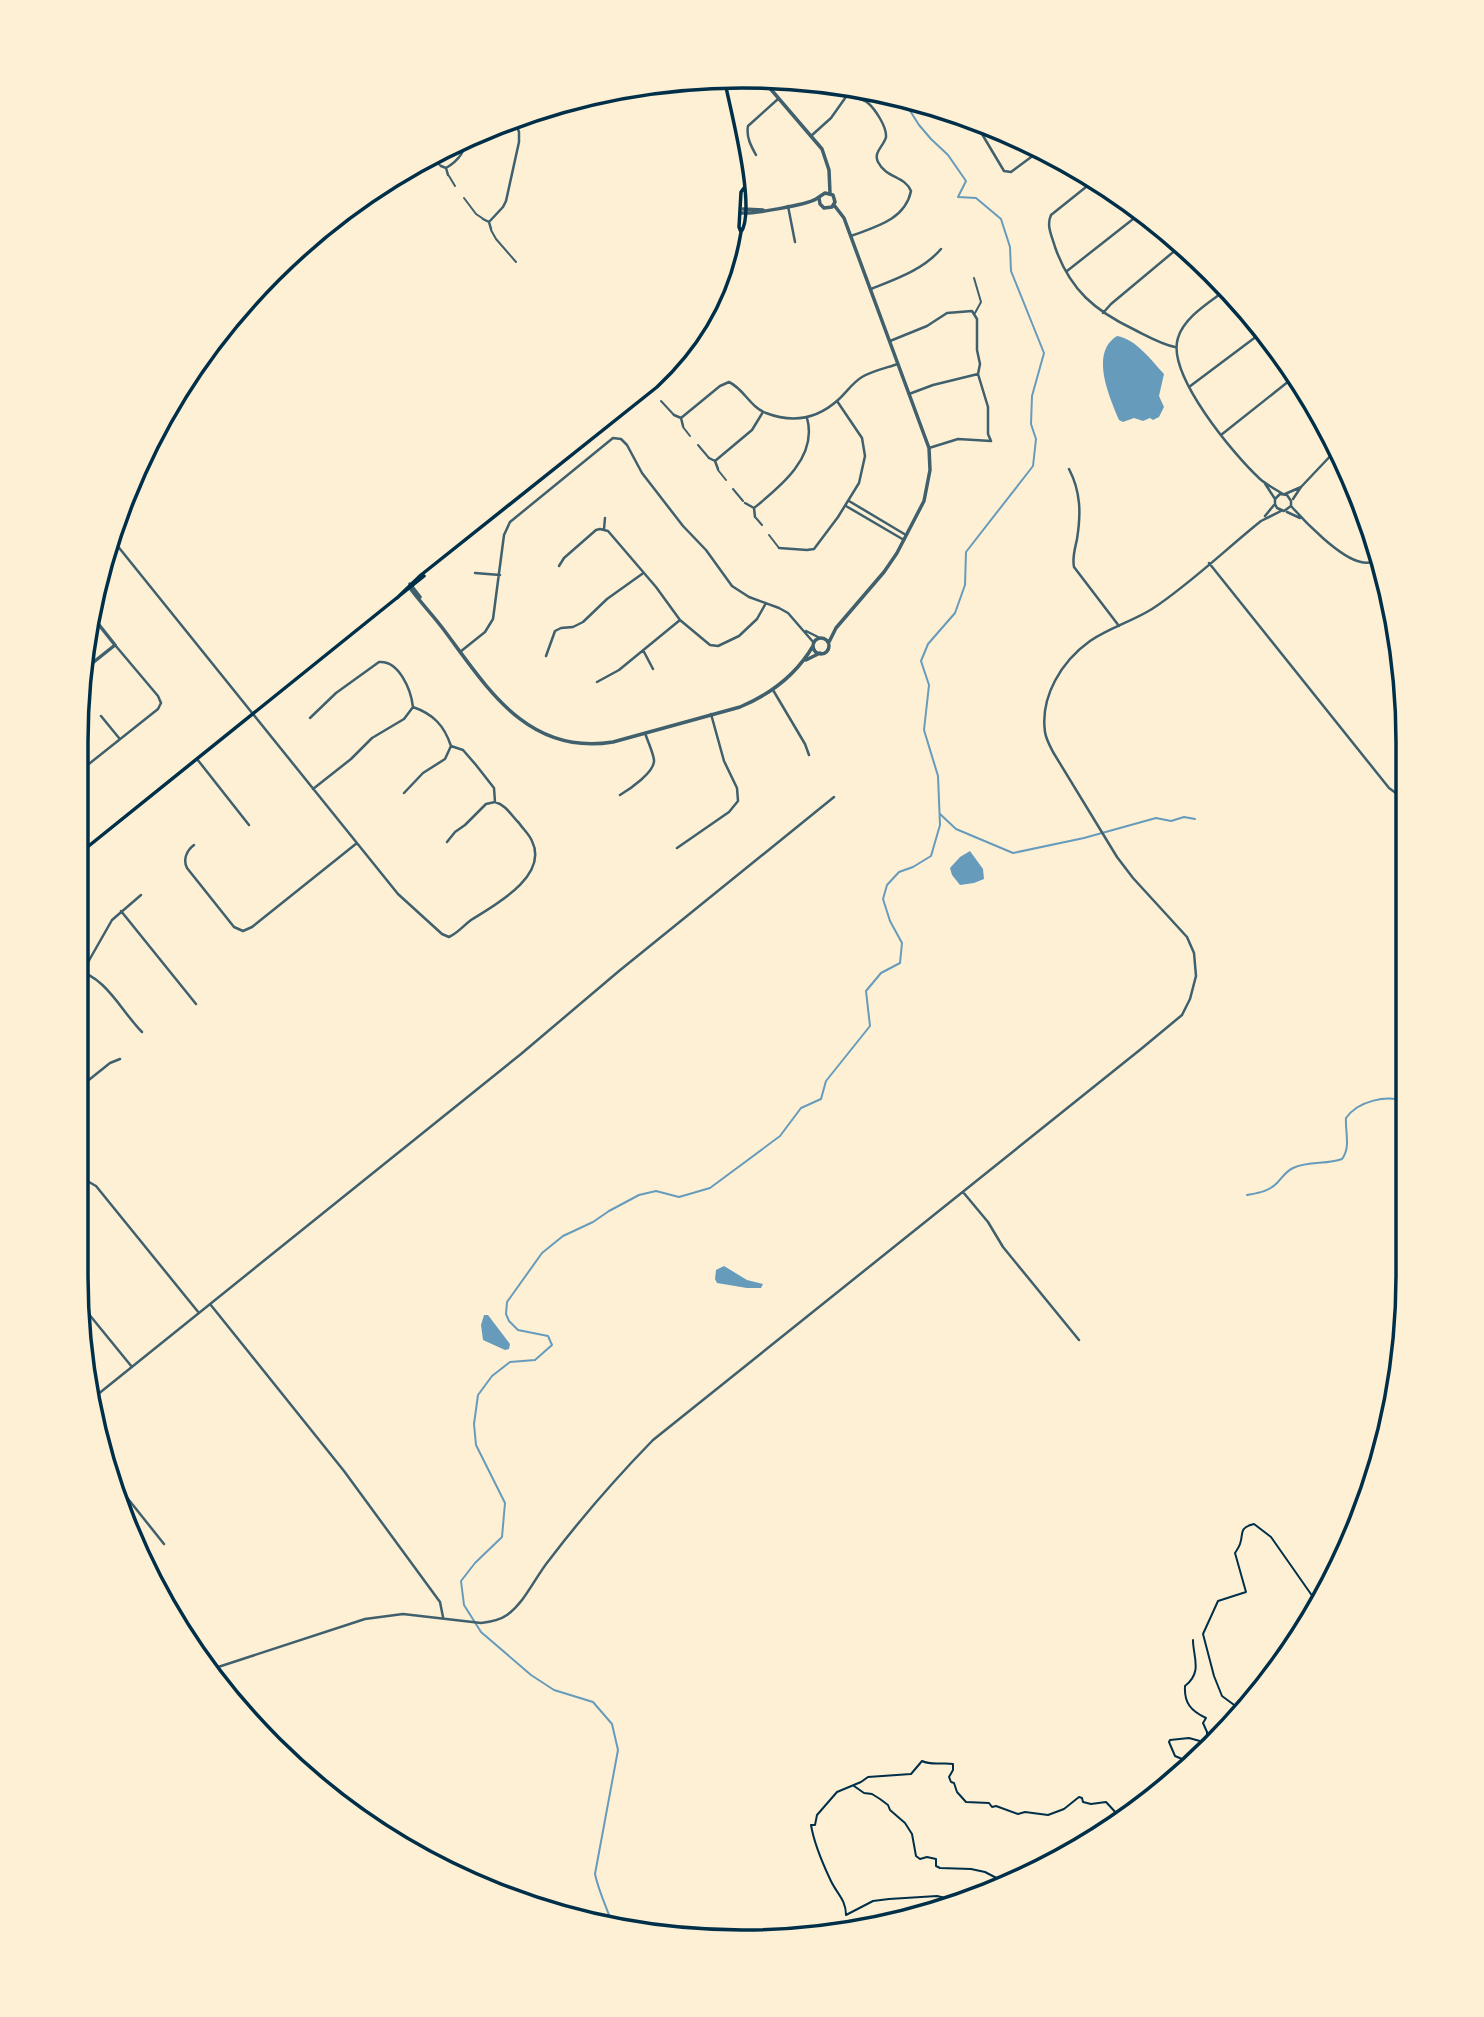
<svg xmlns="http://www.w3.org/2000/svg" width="1484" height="2017" viewBox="0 0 1484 2017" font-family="Manrope,sans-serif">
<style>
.water{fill:#669bbc}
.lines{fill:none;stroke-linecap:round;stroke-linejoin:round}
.stream{stroke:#669bbc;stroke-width:2}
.path{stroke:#003049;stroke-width:2}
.service{stroke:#3f606c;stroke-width:2}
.minor{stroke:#3f606c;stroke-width:2.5}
.tertiary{stroke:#3f606c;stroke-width:3.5}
.secondary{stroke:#003049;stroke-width:3.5}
.rim{fill:none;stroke:#003049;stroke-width:3.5}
</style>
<rect width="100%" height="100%" fill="#fdf0d5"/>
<path class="water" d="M 1117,336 C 1136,339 1151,360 1164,374 L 1159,396 L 1164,407 L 1159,417 L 1153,420 L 1150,418 L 1143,421 L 1134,418 L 1123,422 L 1119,420 C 1110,398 1089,353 1117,336 Z
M 970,851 L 983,869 L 984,879 L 974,883 L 960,885 L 952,875 L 950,868 L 960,857 Z
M 724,1266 L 747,1280 L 763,1284 L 761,1288 L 747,1288 L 717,1283 L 715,1279 L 716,1270 Z
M 484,1315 L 488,1315 L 510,1344 L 509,1349 L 505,1350 L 483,1340 L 481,1325 Z"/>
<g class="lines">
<path class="stream" d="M 940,814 L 956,829 L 1013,853 L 1084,838 L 1156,818 L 1171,821 L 1184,817 L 1195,819
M 1247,1195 C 1258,1193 1268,1192 1277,1183 C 1282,1178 1286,1171 1293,1168 C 1309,1160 1326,1165 1342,1159 C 1351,1147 1345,1132 1346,1118 C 1358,1101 1387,1094 1406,1102
M 614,1929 C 608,1910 599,1893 595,1874 L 618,1750 L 612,1724 L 593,1702 L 554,1690 L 531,1675 L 481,1632 L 464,1605 L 461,1581 L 475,1563 L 502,1537 L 505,1503 L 476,1445 L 474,1424 L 478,1395 L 492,1376 L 510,1362 L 535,1360 L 552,1345 L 548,1336 L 518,1330 L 509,1321 L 506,1314 L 507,1302 L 542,1253 L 563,1236 L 593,1222 L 609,1211 L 639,1195 L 656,1191 L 679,1197 L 710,1188 L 780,1136 L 801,1108 L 821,1099 L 826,1081 L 870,1026 L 866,991 L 881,973 L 900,963 L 902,943 L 890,921 L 883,899 L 887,885 L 899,872 L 913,867 L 931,856 L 940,825 L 938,776 L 924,730 L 929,685 L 921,661 L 928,644 L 955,613 L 965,585 L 966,552 L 1033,466 L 1036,439 L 1031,424 L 1032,396 L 1044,353 L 1011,271 L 1010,247 L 1001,219 L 976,198 L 958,197 L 966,181 L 948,155 L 931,139 L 919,125 L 902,98"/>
<path class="path" d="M 1245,1713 L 1222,1696 L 1214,1676 L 1203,1634 L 1218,1601 L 1246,1592 L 1235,1553 C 1237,1550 1239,1547 1240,1544 C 1244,1533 1238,1528 1254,1524 L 1271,1537 L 1320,1607
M 1188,1767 L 1182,1759 L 1175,1756 L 1169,1742 L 1170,1740 L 1189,1738 L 1207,1743 L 1207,1732 L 1203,1723 L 1206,1718 C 1191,1711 1184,1703 1185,1686 C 1203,1672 1193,1657 1193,1640
M 854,1786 L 864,1793 L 872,1794 L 880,1799 L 888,1805 L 890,1810 L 905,1823 L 912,1834 L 916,1856 L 920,1859 L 927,1857 L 936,1859 L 936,1866 L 940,1868 L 971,1869 L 985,1872 L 1008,1884 L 1012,1882
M 958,1901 L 937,1896 L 889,1899 L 873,1901 L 846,1915 C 846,1899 836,1893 830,1879 C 822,1862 814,1843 811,1825 L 815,1825 L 817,1815 L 837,1792 L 861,1782 L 868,1777 L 911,1774 L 922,1761 C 932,1766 943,1762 953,1764 L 953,1770 L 949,1777 L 951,1782 L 954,1783 L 957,1792 L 966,1802 L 989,1803 L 992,1807 L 996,1806 L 1018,1814 L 1025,1812 L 1048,1815 L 1064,1809 L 1079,1797 L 1082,1798 L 1083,1802 L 1091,1804 L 1106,1802 L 1118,1815 L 1125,1817"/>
<path class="service" d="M 428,156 L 441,166
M 449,176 L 455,186
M 464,198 L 476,214 L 482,218
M 491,230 L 496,239 L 516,262
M 974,278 L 981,302 L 975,313
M 661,401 L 674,415
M 683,427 L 690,436
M 698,445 L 709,458
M 718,470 L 726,480
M 733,489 L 743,501
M 756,518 L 762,525
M 769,535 L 779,548"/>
<path class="minor" d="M 836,83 C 841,88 846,94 853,97 C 858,99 864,99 868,103 C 875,109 887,127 886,137 C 884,146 873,152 878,162 C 886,178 905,176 911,191 C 905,220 875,227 851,236
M 976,120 L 979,129 L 1004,171 L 1011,172 L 1042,149
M 811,136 L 831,118 L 848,94
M 756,155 C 751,146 746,137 748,126 L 778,99
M 441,166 L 446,168 L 448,175
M 446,168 C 458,161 466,152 466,137
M 1096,179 L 1051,215 C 1046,226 1052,236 1055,247 C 1070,290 1095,311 1135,330 C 1149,337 1161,344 1175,347
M 788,206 L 795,242
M 483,219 L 489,222 L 491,229
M 489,222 L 503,207 L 506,201 L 519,142 L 519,132 L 514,119
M 1067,271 L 1142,212
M 871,289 C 896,279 923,270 941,249
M 1227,289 C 1210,302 1184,317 1178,338 C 1166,374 1234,455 1260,479 C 1267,485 1275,489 1283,494
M 1103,313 L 1111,304 L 1184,243
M 890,341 L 927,326 L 947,313 L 972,311 L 977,319 L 977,350 L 980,364 L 978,374 L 988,407 L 988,434 L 991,441 L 958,439 L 929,448
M 1189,387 L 1265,330
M 909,394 L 933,385 L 978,374
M 674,415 L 681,418 L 683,426
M 681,418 L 720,386 L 729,382 C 744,389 750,407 766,413 C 792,423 817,419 838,400 C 846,393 852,383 862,377 C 872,371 886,368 898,364
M 1221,435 L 1294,377
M 709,458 L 715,461 L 718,469
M 715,461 L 752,430 L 763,412
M 1069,469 C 1081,492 1081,514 1077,539 C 1075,549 1072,557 1074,567 L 1119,626
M 1264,482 L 1275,499 L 1275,504 L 1277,508 L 1284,511 L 1291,506 L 1291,501 L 1287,495 L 1280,494 L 1275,499
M 1285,494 L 1301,487
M 1293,499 L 1301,487 L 1336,450
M 849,501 L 906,535
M 745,503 L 754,508 L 755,517
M 846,506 L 904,540
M 1291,506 C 1305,522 1340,558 1361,562 C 1367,564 1372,562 1378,561
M 754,508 C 780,487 818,457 807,418
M 1287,512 L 1300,518
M 1265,516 L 1274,505
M 604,529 L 605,518
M 112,539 L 398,894 L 442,934 L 449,937 C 458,933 463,926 471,920 C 495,905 549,876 532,841 C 529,834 523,829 519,823 C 511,815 506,805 495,802 L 486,804 L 465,825 L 455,832 L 447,842
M 779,548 L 807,550 L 814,549 L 838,517 L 859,483 L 865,456 L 862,438 L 837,401
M 1209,563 L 1389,788 L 1404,799
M 559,566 L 564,558 L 596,530 L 600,529 L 608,531 L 656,587 L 680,620 L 710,645 L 718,646 L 739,636 L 757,619 L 766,603
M 475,573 L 500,575
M 806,631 L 820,638
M 643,650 L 653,669
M 460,652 L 485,632 L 493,619 L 504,535 L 510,522 L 613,438 L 621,439 L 627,445 L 642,473 L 683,526 L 706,550 L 732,586 L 749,597 L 779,608 L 788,613 L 814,643
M 546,656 L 555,631 L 561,628 L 573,627 L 583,622 L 607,599 L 642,574
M 597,682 L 619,670 L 680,620
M 773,690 L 805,744 L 809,755
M 101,716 L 119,738
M 310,718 L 336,693 L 379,662 C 399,660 411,690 413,707 L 404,719 L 372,738 L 351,759 L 313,789
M 451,746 L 463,750 L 476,765 L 494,788 L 495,802
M 197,759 L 249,825
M 75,775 L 158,709 L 161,703 L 158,696 L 115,645
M 404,793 L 423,773 L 445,759 L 451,746 C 444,725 433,714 413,707
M 620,795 C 630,789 655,772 654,760 C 653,752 648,742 645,733
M 194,845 C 186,851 183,860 187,868 L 234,927 L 243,931 L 252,927 L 357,843
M 677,848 L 729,812 L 738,801 L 737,788 L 724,761 L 711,714
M 121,911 L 196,1004
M 75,970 C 106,976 121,1011 142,1032
M 83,971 L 112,920 L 141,895
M 75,1068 L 86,1082
M 75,1091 L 110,1063 L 120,1059
M 75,1190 L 89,1182 L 96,1186 L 199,1313
M 963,1192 L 988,1222 L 1003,1247 L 1079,1340
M 79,1302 L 132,1367
M 210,1304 L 344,1471 L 440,1602 L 443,1617
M 92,1399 L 521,1054 L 619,971 L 834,797
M 113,1480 L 164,1544
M 209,1670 L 365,1619 L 403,1614 L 481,1623 C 490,1622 500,1620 507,1615 C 526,1601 535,1577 550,1559 C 582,1517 616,1478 653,1440 L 1141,1049 L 1182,1015 L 1190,999 L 1196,976 L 1194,953 L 1187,937 L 1133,878 L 1117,857 L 1053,752 C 1050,746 1046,739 1045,732 C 1040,696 1062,661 1090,641 C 1109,628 1133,621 1152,609 C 1189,585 1226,549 1261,521 L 1281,511"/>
<path class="tertiary" d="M 762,79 L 822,149 L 829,170 L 830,193
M 743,209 L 763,210
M 741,213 C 753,214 806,205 816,199 C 819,197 822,195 825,193 L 833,195 L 835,202 L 832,207 L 824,208 L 820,204 L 819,198
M 410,584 L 420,597
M 410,588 C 420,602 433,615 444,630 C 488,689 528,756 613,742 L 740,707 C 771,694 796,675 813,646
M813 646a8 8 0 1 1 16 0a8 8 0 1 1-16 0Z
M 829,642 L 836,628 L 884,572 L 897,553 L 924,501 L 930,470 L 929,448 L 844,218 L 834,205
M 806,660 L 820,653
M 85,669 L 115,645 L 92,616"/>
<path class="secondary" d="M 741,232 L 739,227 L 741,192 L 744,188
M 397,598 L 421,575 L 657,387 C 702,345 731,293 741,232 C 757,209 730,108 724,78
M 75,857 L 424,576"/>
</g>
<path d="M0 0H1484V2017H0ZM742 88H742A654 654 0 0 1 1396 742V1276A654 654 0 0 1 742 1930H742A654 654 0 0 1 88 1276V742A654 654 0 0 1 742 88Z" fill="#fdf0d5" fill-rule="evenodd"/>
<path class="rim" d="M742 88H742A654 654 0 0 1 1396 742V1276A654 654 0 0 1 742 1930H742A654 654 0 0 1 88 1276V742A654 654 0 0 1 742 88Z"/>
</svg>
